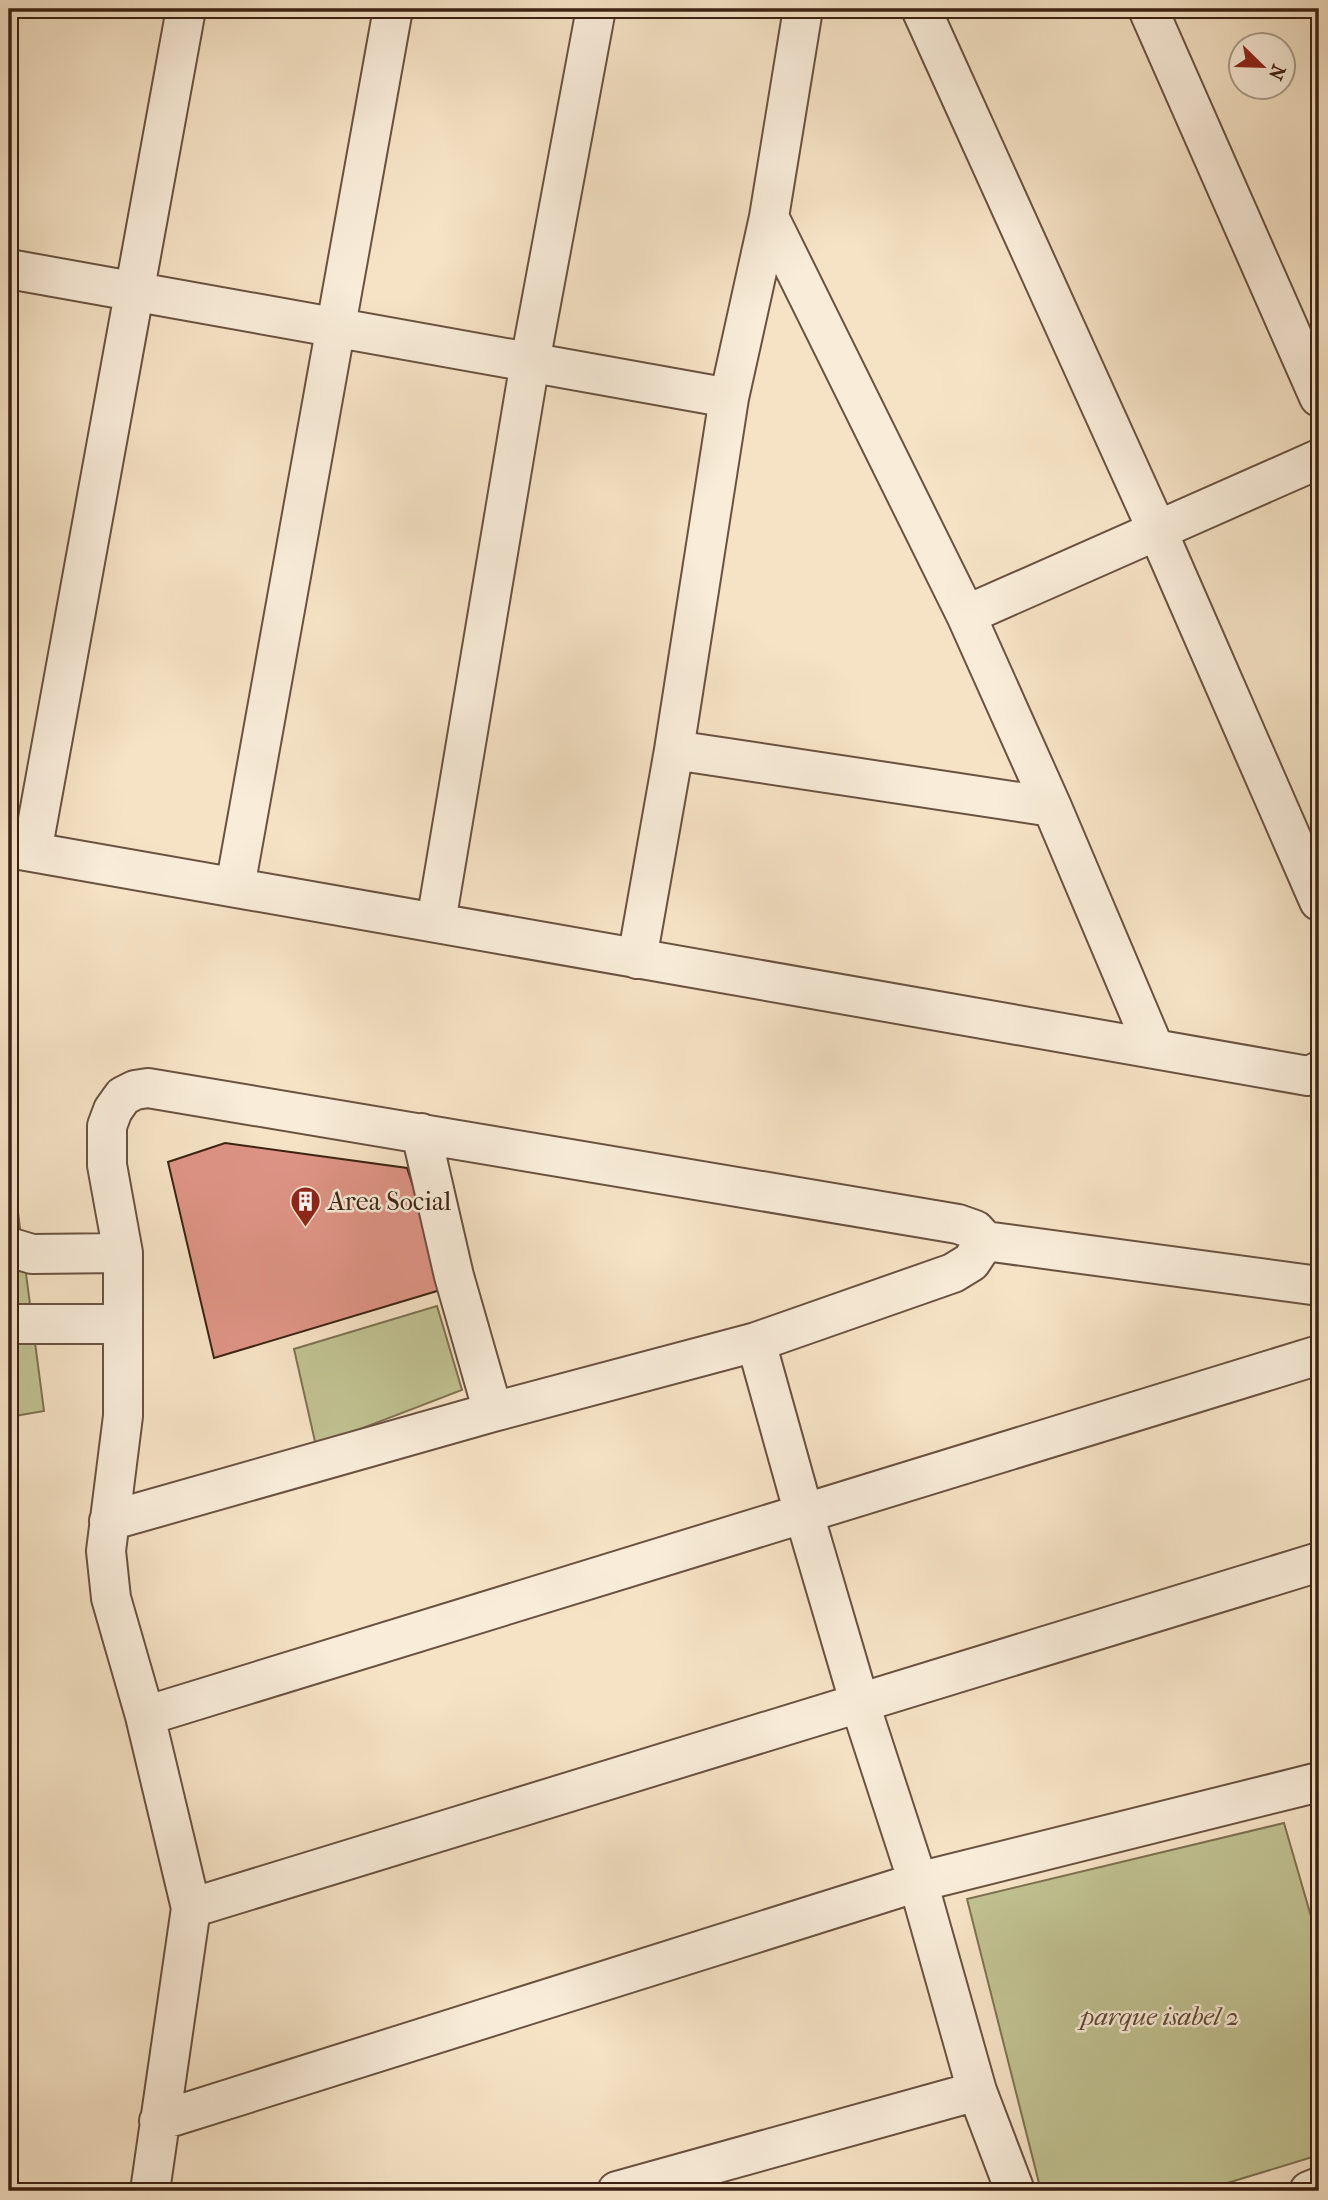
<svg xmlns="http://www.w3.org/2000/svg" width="1328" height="2200" viewBox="0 0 1328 2200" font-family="'IM FELL French Canon',serif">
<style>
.green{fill:#c1c292;stroke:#7e7252;stroke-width:2}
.building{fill:#df9486;stroke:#3c2213;stroke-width:2}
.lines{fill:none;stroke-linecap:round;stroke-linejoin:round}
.street-casing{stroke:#6a5240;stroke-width:42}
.street{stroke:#f9edda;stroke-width:38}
.labels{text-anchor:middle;stroke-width:5;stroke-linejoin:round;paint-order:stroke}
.poi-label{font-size:26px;fill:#3c2213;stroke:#f9edda;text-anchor:start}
.park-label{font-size:26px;font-style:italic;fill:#5d4a33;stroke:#f9edda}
</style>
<rect width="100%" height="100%" fill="#f6e3c6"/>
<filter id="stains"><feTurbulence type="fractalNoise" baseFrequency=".00286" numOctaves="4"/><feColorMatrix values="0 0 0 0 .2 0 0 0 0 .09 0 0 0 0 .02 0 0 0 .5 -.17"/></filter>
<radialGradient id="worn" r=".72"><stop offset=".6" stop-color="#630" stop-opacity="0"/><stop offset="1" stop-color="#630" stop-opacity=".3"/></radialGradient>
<path class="green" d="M 9,1144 L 44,1411 L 9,1417 Z
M 437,1306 L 462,1390 L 316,1446 L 294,1349 Z
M 1284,1823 L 1319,1944 L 1319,2155 L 1201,2191 L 1041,2191 L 967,1899 Z"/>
<path class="building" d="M 225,1143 L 407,1168 L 447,1288 L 214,1358 L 168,1162 Z"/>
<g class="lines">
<defs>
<path id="street" d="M 921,9 L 1157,530 L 1319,901
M 1148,9 L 1319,397
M 769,217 L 966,615 L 1052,807 L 1154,1048
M 9,269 L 729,398
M 966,615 L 1319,459
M 674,750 L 1052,807
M 9,848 L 1308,1076 L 1319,1071
M 32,852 L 186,9
M 235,887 L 393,9
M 436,922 L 530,362 L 596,9
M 637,959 L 674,750 L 729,398 L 769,217 L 803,9
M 421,1133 L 454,1276 L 493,1412
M 9,1247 L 32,1254 L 123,1253
M 9,1324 L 123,1324
M 756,1342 L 804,1514 L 859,1701 L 918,1882 L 977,2091 L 1015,2191
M 109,1521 L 493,1412 L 756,1342 L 953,1273 L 971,1262 L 985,1241
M 145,1716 L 1319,1355
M 191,1908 L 1319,1562
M 159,2121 L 918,1882 L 1319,1782
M 150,2191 L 191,1908 L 145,1716 L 111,1598 L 106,1551 L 123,1416 L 123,1253 L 107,1165 L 107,1126 L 113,1110 L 123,1096 L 135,1090 L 148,1088 L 958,1224 L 975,1230 L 985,1241 L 1319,1286
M 617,2191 L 977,2091
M 1309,2191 L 1319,2187"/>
</defs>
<use href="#street" class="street-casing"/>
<use href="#street" class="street"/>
</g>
<defs>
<symbol id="building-pin" viewBox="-11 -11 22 30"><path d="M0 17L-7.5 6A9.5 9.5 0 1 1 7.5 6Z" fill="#8f2418" stroke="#f9edda"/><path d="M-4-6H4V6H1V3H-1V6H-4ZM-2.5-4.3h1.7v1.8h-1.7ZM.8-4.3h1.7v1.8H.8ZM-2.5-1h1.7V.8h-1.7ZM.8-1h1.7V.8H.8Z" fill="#fff"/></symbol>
</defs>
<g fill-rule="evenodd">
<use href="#building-pin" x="288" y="1184" width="35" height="47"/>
</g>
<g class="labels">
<g class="poi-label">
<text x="328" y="1210">Area Social</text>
</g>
<g class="park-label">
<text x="1160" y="2025">parque isabel 2</text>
</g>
</g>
<rect width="1328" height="2200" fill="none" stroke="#f6e3c6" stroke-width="35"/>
<rect x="10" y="10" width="1307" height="2179" fill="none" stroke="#3c2213" stroke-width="3.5"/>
<rect x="18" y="18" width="1293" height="2165" fill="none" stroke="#3c2213" stroke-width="2"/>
<g transform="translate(1262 66) rotate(113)"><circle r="33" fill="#f9edda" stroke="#ad9c8a" stroke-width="2"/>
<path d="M0-5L12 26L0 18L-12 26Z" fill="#8f2418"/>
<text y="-10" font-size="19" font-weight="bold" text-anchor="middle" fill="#3c2213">N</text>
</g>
<rect width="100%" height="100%" filter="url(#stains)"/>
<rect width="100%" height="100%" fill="url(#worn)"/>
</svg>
